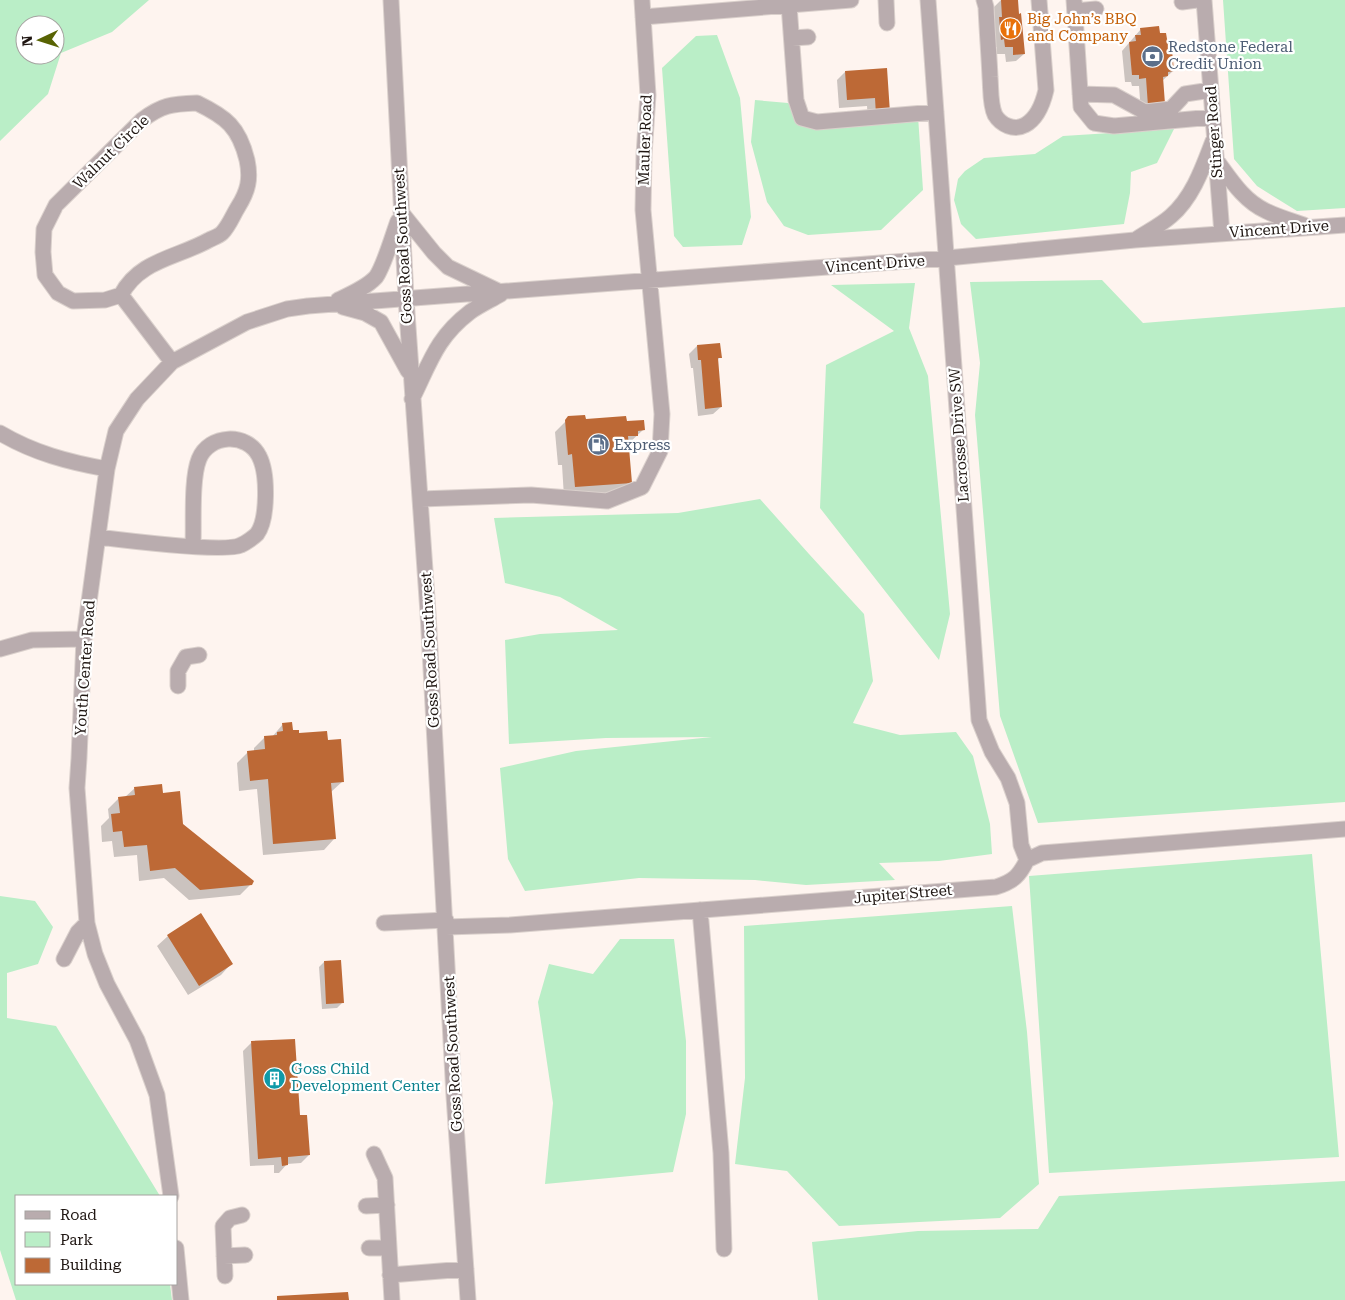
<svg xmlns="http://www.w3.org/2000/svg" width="1345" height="1300" viewBox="0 0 1345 1300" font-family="'Roboto Serif',serif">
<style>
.green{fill:#baeec7;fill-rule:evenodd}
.shadow{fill:#0003}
.building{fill:#bd6936}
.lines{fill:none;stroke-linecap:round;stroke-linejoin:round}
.minor-casing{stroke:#dad0cc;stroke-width:17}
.minor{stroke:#b9acae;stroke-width:15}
.labels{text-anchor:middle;stroke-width:4.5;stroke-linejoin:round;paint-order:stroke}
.food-label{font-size:15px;fill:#c56008;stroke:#fff;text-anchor:start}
.service-label{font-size:15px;fill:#4e5e75;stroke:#fff;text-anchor:start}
.street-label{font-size:15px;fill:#1f1612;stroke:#fff}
.culture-label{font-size:15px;fill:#0d838f;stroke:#fff;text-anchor:start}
</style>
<rect width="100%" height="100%" fill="#fef4ef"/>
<path class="green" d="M 0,0 L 149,0 L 112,32 L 61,53 L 48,94 L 0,141 ZM 25,25 L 55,25 L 55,55 L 25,55 Z
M 1223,0 L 1345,0 L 1345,208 L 1297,211 L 1257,186 L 1234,159 Z
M 717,35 L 740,98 L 751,217 L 742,245 L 683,247 L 674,236 L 662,68 L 696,36 Z
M 755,100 L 788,103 L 809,125 L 918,116 L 923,190 L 881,230 L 808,235 L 784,226 L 767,202 L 751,142 Z
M 1174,129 L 1157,163 L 1131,172 L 1130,193 L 1124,224 L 976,239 L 961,224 L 954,200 L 958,179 L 965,171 L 984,158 L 1035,154 L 1063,136 Z
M 1102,280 L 1143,323 L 1345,307 L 1345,802 L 1038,823 L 1000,716 L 975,415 L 980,363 L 970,282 Z
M 915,283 L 909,328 L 928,376 L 950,614 L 939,660 L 820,508 L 826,365 L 894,331 L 831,285 Z
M 760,499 L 809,554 L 864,614 L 873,681 L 853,723 L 900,735 L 956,732 L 973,756 L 990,824 L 992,854 L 939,861 L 879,863 L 895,880 L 806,885 L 755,880 L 639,878 L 525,891 L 508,859 L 500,768 L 576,751 L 712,737 L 606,738 L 509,744 L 505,640 L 540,634 L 618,630 L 560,597 L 505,583 L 494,518 L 678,513 Z
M 1312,854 L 1339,1157 L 1049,1173 L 1029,876 Z
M 0,896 L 35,901 L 53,927 L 38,964 L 7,973 L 7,1018 L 56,1026 L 160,1196 L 16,1196 L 16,1284 L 170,1284 L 172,1300 L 16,1300 L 0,1250 Z
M 1012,906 L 1027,1032 L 1039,1184 L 1000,1218 L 839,1226 L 787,1171 L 735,1164 L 745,1078 L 744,926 Z
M 620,939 L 674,939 L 686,1041 L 686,1114 L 673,1172 L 545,1184 L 553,1103 L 538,1002 L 549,964 L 593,974 Z
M 1345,1181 L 1345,1300 L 818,1300 L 812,1242 L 918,1231 L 1038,1229 L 1059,1196 Z"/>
<path class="shadow" d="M 1001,0 L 1016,0 L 1024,54 L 1016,61 L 1006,62 L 1005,54 L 997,54 L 997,47 L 993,47 L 992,26 L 995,23 L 994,7 Z
M 1141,29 L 1173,71 L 1162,81 L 1156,112 L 1141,113 L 1139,86 L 1132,86 L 1131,82 L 1125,82 L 1122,51 Z
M 886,69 L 889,113 L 868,122 L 867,106 L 839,108 L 837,80 L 845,72 Z
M 697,346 L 720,357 L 717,361 L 721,407 L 713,414 L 698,416 L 693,368 L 691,368 L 689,354 Z
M 569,418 L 584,421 L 626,422 L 643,430 L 628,444 L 631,482 L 620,493 L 564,497 L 562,465 L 558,465 L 555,432 Z
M 283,724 L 298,734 L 327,741 L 343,781 L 331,792 L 334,839 L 324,850 L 263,855 L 257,789 L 239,791 L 237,763 L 248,752 L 254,751 L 254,748 L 265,737 L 272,737 Z
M 135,788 L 162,794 L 182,825 L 251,884 L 240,895 L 189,900 L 164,878 L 139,881 L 137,855 L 114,857 L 112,841 L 102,842 L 101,826 L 109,818 L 108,809 L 119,798 L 125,797 Z
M 168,936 L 231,964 L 221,975 L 188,995 L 157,946 Z
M 324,962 L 342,1003 L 337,1008 L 322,1009 L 319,967 Z
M 251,1043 L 299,1117 L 309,1155 L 301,1163 L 287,1164 L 279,1173 L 274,1173 L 274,1165 L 250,1166 L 243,1051 Z"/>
<path class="building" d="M 1001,0 L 1018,0 L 1019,14 L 1021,13 L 1025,54 L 1013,55 L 1013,47 L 1005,47 L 1004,39 L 1001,40 L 999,17 L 1002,17 Z
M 1159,26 L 1160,33 L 1166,33 L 1167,39 L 1171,39 L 1174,71 L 1168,72 L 1168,76 L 1163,77 L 1165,104 L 1148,106 L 1146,78 L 1139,79 L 1139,75 L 1132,75 L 1129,42 L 1136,41 L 1135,35 L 1141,35 L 1140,28 Z
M 887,68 L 890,113 L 876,115 L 875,98 L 847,100 L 845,71 Z
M 720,343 L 722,358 L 718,358 L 722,407 L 705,409 L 701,360 L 698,360 L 697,345 Z
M 585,415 L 586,419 L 626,416 L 627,421 L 644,420 L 645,430 L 638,431 L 638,436 L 628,436 L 632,483 L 575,487 L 572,454 L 568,455 L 565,420 L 568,416 Z
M 292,722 L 293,730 L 299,730 L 299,733 L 327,731 L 328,740 L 341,739 L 344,782 L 331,783 L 336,839 L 273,844 L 268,779 L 250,781 L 247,751 L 265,749 L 264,736 L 277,735 L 277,732 L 283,731 L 282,723 Z
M 162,784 L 163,793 L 180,791 L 183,824 L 254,881 L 252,885 L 200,890 L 175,868 L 150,871 L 147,845 L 124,847 L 122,831 L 113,832 L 111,814 L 120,813 L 118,797 L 135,795 L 134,787 Z
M 201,913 L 233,964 L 199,986 L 167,935 Z
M 341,960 L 344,1003 L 326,1004 L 324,961 Z
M 295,1039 L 300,1115 L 307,1115 L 310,1155 L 288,1157 L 288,1165 L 282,1166 L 281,1157 L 258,1159 L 251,1041 Z
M 348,1292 L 349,1300 L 277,1300 L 277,1296 Z"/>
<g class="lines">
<defs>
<path id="minor" d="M 391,0 L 406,298 L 428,613 L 454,1096 L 468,1300
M 886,0 L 887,23
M 928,0 L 979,720 L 992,752 L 1008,778 L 1017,803 L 1021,845 L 1027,860
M 984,0 L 986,7 C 987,31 989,54 990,77 C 991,89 990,105 995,115 C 1001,125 1014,131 1025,125 C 1038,118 1043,103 1046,90 L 1039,0
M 1074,0 L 1081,107 L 1094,123 L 1114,126 L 1213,117
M 1204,0 L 1222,234
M 1182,2 L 1197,0
M 789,5 L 796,100 L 802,118 L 817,122 L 936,112
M 1075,11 L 1096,9
M 643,17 L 851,0
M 792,38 L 808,37
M 1080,94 L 1114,95 L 1145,112 L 1171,109 L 1185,94 L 1211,90
M 197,103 C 226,117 239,127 247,160 C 251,179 248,191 238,207 C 233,215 229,226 222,233 C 219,236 213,238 209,240 C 177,258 139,260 121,295 L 105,300 L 73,301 L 58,293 L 45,275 L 43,252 L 44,229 L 56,205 L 142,120 C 162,105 171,104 197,103 Z
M 1217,161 C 1231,180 1244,201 1266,211 C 1278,217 1292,221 1304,225
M 401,212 L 434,253 L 448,267 L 498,291
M 1135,240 C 1147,232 1161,225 1171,216 C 1193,197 1203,167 1213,141
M 121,295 L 172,362
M 338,300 C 351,294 367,287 376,277 C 384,266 393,234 398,221
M 343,307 L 365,313 L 381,322 L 408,371
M 412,399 C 430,363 436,338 470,312 C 480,305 491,300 501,294
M 0,433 C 34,453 68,462 107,469
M 421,499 L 531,495 L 607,501 L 642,487 L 660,451 L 662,414 L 643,210 L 644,155 L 648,95 L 642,0
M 98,537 C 122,540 225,553 241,545 C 246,543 254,537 257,534 C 268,519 268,473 259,456 C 247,432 209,434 199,459 C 191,479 194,523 193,546
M 0,649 L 32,640 L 84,639
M 178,686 L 178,671 L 186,657 L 199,655
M 700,910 L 721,1153 L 724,1249
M 384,923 L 446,920
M 446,927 L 510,925 L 996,887 C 1014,881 1019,876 1027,860 L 1042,853 L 1345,829
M 64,959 L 78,932 L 87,923
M 374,1154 L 385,1178 L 392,1300
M 171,1196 L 157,1095 L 137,1040 L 107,984 L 95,954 L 87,923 L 77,788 L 79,758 L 84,639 L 107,469 L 116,431 L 137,399 L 172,362 L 247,322 L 287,309 L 308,306 L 947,258 L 1135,240 L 1345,225
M 366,1206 L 387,1205
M 176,1248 L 181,1300
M 369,1248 L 388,1248
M 224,1256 L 245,1255
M 390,1275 L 466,1269
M 225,1276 L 223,1226 L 230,1218 L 242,1215"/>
</defs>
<use href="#minor" class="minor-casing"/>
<use href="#minor" class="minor"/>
</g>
<defs>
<symbol id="restaurant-disc" viewBox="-11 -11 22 22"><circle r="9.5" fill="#e8710a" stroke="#fff"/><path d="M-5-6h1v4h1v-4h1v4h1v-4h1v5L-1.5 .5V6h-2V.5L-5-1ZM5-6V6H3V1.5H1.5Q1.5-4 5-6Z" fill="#fff"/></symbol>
<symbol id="bank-disc" viewBox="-11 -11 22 22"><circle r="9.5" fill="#5c6f8a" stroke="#fff"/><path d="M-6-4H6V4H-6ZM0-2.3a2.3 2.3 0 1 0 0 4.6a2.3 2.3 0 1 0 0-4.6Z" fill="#fff"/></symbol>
<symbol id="fuel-disc" viewBox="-11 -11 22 22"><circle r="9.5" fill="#5c6f8a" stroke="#fff"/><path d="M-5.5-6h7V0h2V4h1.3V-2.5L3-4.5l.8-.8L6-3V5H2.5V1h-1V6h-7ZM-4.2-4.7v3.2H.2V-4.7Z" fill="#fff"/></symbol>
<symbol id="building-disc" viewBox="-11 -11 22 22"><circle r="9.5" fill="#0f9aa8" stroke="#fff"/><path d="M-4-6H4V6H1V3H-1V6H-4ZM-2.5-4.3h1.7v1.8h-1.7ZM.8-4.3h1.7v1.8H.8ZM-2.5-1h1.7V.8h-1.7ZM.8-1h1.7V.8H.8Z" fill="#fff"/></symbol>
</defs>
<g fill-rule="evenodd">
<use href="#restaurant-disc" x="998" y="16" width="25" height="25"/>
<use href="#bank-disc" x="1140" y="44" width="25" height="25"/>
<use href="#fuel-disc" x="586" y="432" width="25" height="25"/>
<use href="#building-disc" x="262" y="1066" width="25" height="25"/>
</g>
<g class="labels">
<g class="food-label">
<text x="1027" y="24">Big John’s BBQ<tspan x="1027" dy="17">and Company</tspan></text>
</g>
<g class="service-label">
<text x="1168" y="52">Redstone Federal<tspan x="1168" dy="17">Credit Union</tspan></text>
<text x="614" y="450">Express</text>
</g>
<g class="street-label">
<text transform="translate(1214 132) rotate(-94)" y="5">Stinger Road</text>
<text transform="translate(645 140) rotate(-88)" y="5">Mauler Road</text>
<text transform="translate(111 152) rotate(-44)" y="5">Walnut Circle</text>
<text transform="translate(1279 229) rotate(-4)" y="5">Vincent Drive</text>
<text transform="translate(403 246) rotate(-93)" y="5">Goss Road Southwest</text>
<text transform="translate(875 264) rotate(-4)" y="5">Vincent Drive</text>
<text transform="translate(959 435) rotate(-94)" y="5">Lacrosse Drive SW</text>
<text transform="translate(430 650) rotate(-93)" y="5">Goss Road Southwest</text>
<text transform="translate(85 668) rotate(-86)" y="5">Youth Center Road</text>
<text transform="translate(903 894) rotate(-5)" y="5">Jupiter Street</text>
<text transform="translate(453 1054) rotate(-93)" y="5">Goss Road Southwest</text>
</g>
<g class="culture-label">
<text x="291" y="1074">Goss Child<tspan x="291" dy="17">Development Center</tspan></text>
</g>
</g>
<rect x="15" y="1195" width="162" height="90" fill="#ffffff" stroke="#a5a2a0"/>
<rect x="25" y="1211" width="25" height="8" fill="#b9acae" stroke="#a5a2a0"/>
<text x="60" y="1220" font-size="15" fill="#1f1612">Road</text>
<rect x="25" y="1232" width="25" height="15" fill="#baeec7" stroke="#a5a2a0"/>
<text x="60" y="1245" font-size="15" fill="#1f1612">Park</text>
<rect x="25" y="1258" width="25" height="15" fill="#bd6936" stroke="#a5a2a0"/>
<text x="60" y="1270" font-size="15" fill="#1f1612">Building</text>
<g transform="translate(40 40) rotate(266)"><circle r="24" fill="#ffffff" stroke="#a5a2a0"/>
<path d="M0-4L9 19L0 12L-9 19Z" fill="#586303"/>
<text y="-8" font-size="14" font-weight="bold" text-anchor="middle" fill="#1f1612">N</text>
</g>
</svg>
